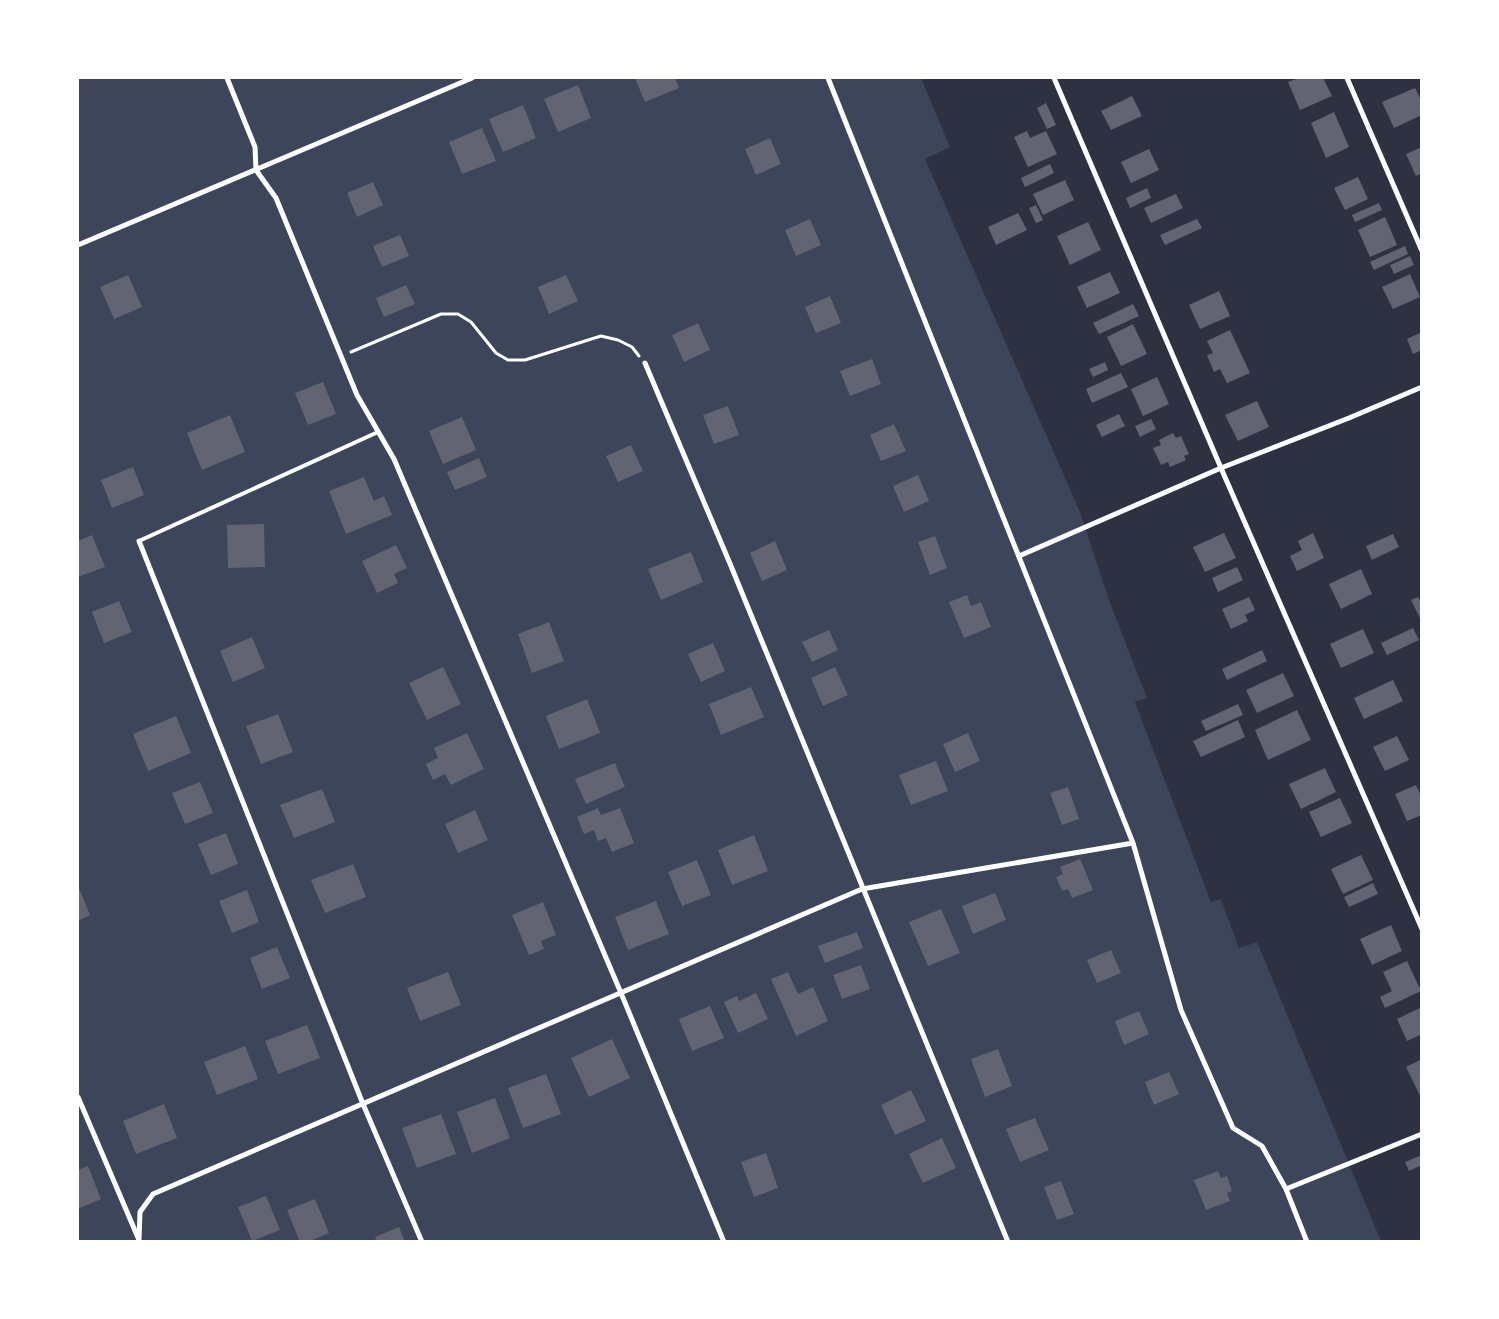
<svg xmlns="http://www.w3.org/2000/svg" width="1499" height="1319" viewBox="0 0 1499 1319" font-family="'Nunito Sans',sans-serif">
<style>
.green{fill:#3c4559}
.building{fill:#626471}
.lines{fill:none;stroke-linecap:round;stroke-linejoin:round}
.path{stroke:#fff;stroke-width:3}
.service{stroke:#fff;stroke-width:4}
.minor{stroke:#fff;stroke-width:5}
</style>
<rect width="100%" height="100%" fill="#2d3142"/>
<path class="green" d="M 78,78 L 921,78 L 950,147 L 925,159 L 1080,512 L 1109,600 L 1147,698 L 1135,702 L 1211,902 L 1221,899 L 1239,948 L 1257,942 L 1381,1241 L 78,1241 Z"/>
<path class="building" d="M 635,78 L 675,78 L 679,88 L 645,102 Z
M 1299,78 L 1323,78 L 1332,96 L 1300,110 L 1288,82 Z
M 578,85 L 591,118 L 558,132 L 544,99 Z
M 1415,88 L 1422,102 L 1422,115 L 1394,128 L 1382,102 Z
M 1132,96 L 1142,116 L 1111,130 L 1101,111 Z
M 1046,103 L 1056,125 L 1047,129 L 1037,108 Z
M 523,105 L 536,138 L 503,152 L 489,119 Z
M 1334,112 L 1349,147 L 1326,158 L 1311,123 Z
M 482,128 L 496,161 L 462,174 L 449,142 Z
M 1027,131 L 1030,138 L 1046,131 L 1057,154 L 1028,167 L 1014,137 Z
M 770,138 L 781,164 L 756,175 L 745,149 Z
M 1422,147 L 1422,173 L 1416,176 L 1406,154 Z
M 1149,149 L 1159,170 L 1131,183 L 1121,162 Z
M 1050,164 L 1054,173 L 1025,187 L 1021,178 Z
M 1358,177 L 1368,199 L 1345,210 L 1334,188 Z
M 1065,180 L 1074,200 L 1043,215 L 1033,194 Z
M 373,182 L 383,205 L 357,217 L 347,193 Z
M 1147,188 L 1151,198 L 1130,208 L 1126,198 Z
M 1176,194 L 1183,208 L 1151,223 L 1144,208 Z
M 1379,203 L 1382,210 L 1355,222 L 1352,215 Z
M 1036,205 L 1043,220 L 1036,223 L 1029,208 Z
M 1018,213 L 1027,230 L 996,245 L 988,227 Z
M 1385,217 L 1397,245 L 1370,257 L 1358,230 Z
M 810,219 L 821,245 L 796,256 L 785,230 Z
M 1197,219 L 1202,228 L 1165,245 L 1160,235 Z
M 1088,222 L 1101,250 L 1070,265 L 1057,236 Z
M 400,235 L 409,256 L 382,267 L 373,246 Z
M 1405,246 L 1408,254 L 1374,270 L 1370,262 Z
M 1410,256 L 1414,265 L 1394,274 L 1390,265 Z
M 1110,272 L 1120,293 L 1087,308 L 1077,287 Z
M 1410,274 L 1420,297 L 1393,309 L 1382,287 Z
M 128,275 L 142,307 L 114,319 L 100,287 Z
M 566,275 L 578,301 L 549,314 L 538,287 Z
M 406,285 L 415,304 L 384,317 L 376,298 Z
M 1219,291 L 1230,316 L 1200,329 L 1189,305 Z
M 830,296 L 841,323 L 816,333 L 805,307 Z
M 1133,304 L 1139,316 L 1099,334 L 1093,323 Z
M 698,323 L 710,350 L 684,362 L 672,335 Z
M 1133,324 L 1147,354 L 1121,366 L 1107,337 Z
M 1230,330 L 1250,373 L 1227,383 L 1220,369 L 1214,372 L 1207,355 L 1213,353 L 1207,341 Z
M 1422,332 L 1422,350 L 1413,354 L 1407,339 Z
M 872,359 L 881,384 L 850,396 L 840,371 Z
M 1105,362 L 1108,370 L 1093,377 L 1089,369 Z
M 1121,373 L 1128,387 L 1092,403 L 1086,389 Z
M 1157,377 L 1169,404 L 1143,416 L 1131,389 Z
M 323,382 L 336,414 L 308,425 L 295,393 Z
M 1257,401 L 1269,427 L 1238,441 L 1225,415 Z
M 728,406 L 739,435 L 714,444 L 703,415 Z
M 1119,414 L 1125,426 L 1102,437 L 1096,425 Z
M 230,415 L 245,452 L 202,470 L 187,433 Z
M 462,417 L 476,450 L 443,464 L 429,431 Z
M 1151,419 L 1156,429 L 1140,437 L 1135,426 Z
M 894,424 L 906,451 L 881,461 L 870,435 Z
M 1173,433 L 1176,438 L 1181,436 L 1189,454 L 1184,456 L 1186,460 L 1170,467 L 1168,462 L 1161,465 L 1153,448 L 1161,445 L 1159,440 Z
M 631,445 L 643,471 L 618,482 L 606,456 Z
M 479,458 L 487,477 L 455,490 L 447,472 Z
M 133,467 L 144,495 L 112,508 L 101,480 Z
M 918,475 L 929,501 L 904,512 L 893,486 Z
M 364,477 L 374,501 L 384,496 L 392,515 L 346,534 L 329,491 Z
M 264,524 L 265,567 L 228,568 L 227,525 Z
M 1224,533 L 1236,558 L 1205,572 L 1193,547 Z
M 1313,533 L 1324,558 L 1297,571 L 1290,556 L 1302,550 L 1298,541 Z
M 1393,534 L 1399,547 L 1372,560 L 1366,546 Z
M 92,535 L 105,567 L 78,577 L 78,541 Z
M 935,536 L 947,568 L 930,575 L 918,542 Z
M 775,541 L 787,570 L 762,581 L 750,553 Z
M 396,545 L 407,568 L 394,574 L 398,583 L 377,593 L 362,561 Z
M 691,552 L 703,582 L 661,600 L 648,569 Z
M 1237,567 L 1243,580 L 1218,592 L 1212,578 Z
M 1361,569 L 1372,594 L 1341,609 L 1329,584 Z
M 967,595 L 971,606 L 981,602 L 991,627 L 964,638 L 949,602 Z
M 1249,597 L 1255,610 L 1245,615 L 1248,621 L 1231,629 L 1222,609 Z
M 1418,597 L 1422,604 L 1422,622 L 1411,600 Z
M 119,601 L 132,632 L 104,643 L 92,612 Z
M 549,622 L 564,661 L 532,673 L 518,634 Z
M 1413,628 L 1419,640 L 1387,655 L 1381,643 Z
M 1363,629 L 1374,653 L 1341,668 L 1330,644 Z
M 829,630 L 838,650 L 812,662 L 802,642 Z
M 252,637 L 265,668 L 233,682 L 220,651 Z
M 713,643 L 725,671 L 701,682 L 688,654 Z
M 1262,650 L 1267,661 L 1227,680 L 1222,669 Z
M 443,667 L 461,704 L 427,720 L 409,683 Z
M 835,667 L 848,695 L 823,706 L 811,678 Z
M 1283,673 L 1294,696 L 1257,713 L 1246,690 Z
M 1393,680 L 1403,701 L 1364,719 L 1354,698 Z
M 751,687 L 764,717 L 721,735 L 709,704 Z
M 587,699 L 600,733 L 559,749 L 546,716 Z
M 1238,704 L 1243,715 L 1206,731 L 1201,721 Z
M 1297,710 L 1311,740 L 1268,760 L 1255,730 Z
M 278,714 L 293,752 L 261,764 L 246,726 Z
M 176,716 L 191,753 L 148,771 L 133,734 Z
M 1238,720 L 1245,737 L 1201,757 L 1193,741 Z
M 467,733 L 484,769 L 451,785 L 445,774 L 433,780 L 426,764 L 438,758 L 434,748 Z
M 968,733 L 980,761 L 955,772 L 943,744 Z
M 1397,736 L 1409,760 L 1385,771 L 1373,747 Z
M 936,761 L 948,791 L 911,805 L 899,775 Z
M 615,763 L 625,787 L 586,804 L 575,779 Z
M 1325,768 L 1336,792 L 1301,809 L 1289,784 Z
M 200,782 L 213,813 L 185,824 L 172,793 Z
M 1416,785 L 1422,798 L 1422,815 L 1407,821 L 1395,794 Z
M 1068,787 L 1079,819 L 1062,825 L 1050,793 Z
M 322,789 L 335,822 L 294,838 L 280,805 Z
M 1340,798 L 1352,823 L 1321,837 L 1309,812 Z
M 598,808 L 601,815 L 620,808 L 634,843 L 612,852 L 606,838 L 598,841 L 594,830 L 584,834 L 577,817 Z
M 475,810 L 488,840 L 458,853 L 445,824 Z
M 226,833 L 238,864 L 211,875 L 198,844 Z
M 754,835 L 768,871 L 732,885 L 718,850 Z
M 1361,855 L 1373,880 L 1343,894 L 1331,869 Z
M 1080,859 L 1093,890 L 1072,898 L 1068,889 L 1062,891 L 1056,877 L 1063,874 L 1060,867 Z
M 697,860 L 711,895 L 682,906 L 668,872 Z
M 353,864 L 366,897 L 325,913 L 311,880 Z
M 1373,883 L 1378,894 L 1349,907 L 1344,897 Z
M 78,886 L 90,915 L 78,921 Z
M 247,890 L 259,922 L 232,933 L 219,901 Z
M 995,893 L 1006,920 L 973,934 L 962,906 Z
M 656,901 L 669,934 L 628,950 L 615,917 Z
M 543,902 L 556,935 L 541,941 L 544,949 L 529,955 L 512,915 Z
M 941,909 L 960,953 L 928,966 L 909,922 Z
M 1391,925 L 1402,951 L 1372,965 L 1360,939 Z
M 857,932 L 863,948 L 825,963 L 818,946 Z
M 277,947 L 290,978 L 262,989 L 250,958 Z
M 1111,950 L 1121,973 L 1097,983 L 1087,960 Z
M 1407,961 L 1421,991 L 1385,1008 L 1380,997 L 1392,991 L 1383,972 Z
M 861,965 L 870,989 L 842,999 L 833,975 Z
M 448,972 L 461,1005 L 420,1021 L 407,988 Z
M 788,972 L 798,994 L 813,987 L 828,1021 L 796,1036 L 771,979 Z
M 756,993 L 768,1019 L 738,1033 L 724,1002 L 737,996 L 739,1001 Z
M 710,1006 L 724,1038 L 692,1051 L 679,1019 Z
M 1422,1007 L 1422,1034 L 1407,1041 L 1397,1019 Z
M 1139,1011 L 1149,1034 L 1124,1045 L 1115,1021 Z
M 307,1025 L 320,1058 L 278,1074 L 265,1041 Z
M 612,1039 L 630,1078 L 589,1097 L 571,1058 Z
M 245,1046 L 258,1079 L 217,1095 L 204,1062 Z
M 998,1049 L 1012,1086 L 985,1097 L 971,1059 Z
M 1422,1059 L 1422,1100 L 1406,1067 Z
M 1169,1072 L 1179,1094 L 1154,1105 L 1145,1082 Z
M 546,1074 L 561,1114 L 523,1128 L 508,1088 Z
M 911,1090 L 926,1121 L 895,1135 L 881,1105 Z
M 495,1098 L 510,1138 L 472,1153 L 457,1112 Z
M 164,1104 L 177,1138 L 136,1154 L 123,1121 Z
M 441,1114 L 456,1154 L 417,1168 L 402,1128 Z
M 1035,1118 L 1049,1150 L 1020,1162 L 1006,1129 Z
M 942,1138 L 956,1168 L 923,1183 L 909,1154 Z
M 766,1153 L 778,1188 L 754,1197 L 741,1162 Z
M 1422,1155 L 1422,1165 L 1409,1171 L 1405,1162 Z
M 88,1166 L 101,1199 L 78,1209 L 78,1170 Z
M 1218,1171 L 1221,1178 L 1227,1176 L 1232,1191 L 1227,1193 L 1230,1201 L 1206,1210 L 1194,1180 Z
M 1061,1181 L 1074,1214 L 1057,1220 L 1044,1187 Z
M 266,1196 L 280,1230 L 252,1241 L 238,1207 Z
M 315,1199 L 329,1233 L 308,1242 L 300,1242 L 287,1210 Z
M 399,1227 L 405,1242 L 377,1242 L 375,1237 Z"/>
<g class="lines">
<path class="path" d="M 351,352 L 441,314 L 458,314 L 471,322 L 496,353 L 508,360 L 525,360 L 601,336 L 618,340 L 632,347 L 639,356"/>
<path class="service" d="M 139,541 L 378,432"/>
<path class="minor" d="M 227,78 L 255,147 L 256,170 L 276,198 L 357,395 L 394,459 L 621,993 L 724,1242
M 828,78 L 1133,843 L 1181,1010 L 1233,1128 L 1262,1146 L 1286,1189 L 1307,1242
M 1054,78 L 1221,468 L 1422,929
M 1347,78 L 1422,251
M 78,245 L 472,78
M 645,363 L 731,566 L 1008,1242
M 139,541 L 363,1104 L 422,1242
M 1019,556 L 1221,468 L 1349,418 L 1422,387
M 78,1097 L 139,1240 L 140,1212 L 153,1194 L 862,889 L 1133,843
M 1286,1189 L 1422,1134"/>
</g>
<rect width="1499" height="1319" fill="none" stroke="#ffffff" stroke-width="158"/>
</svg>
